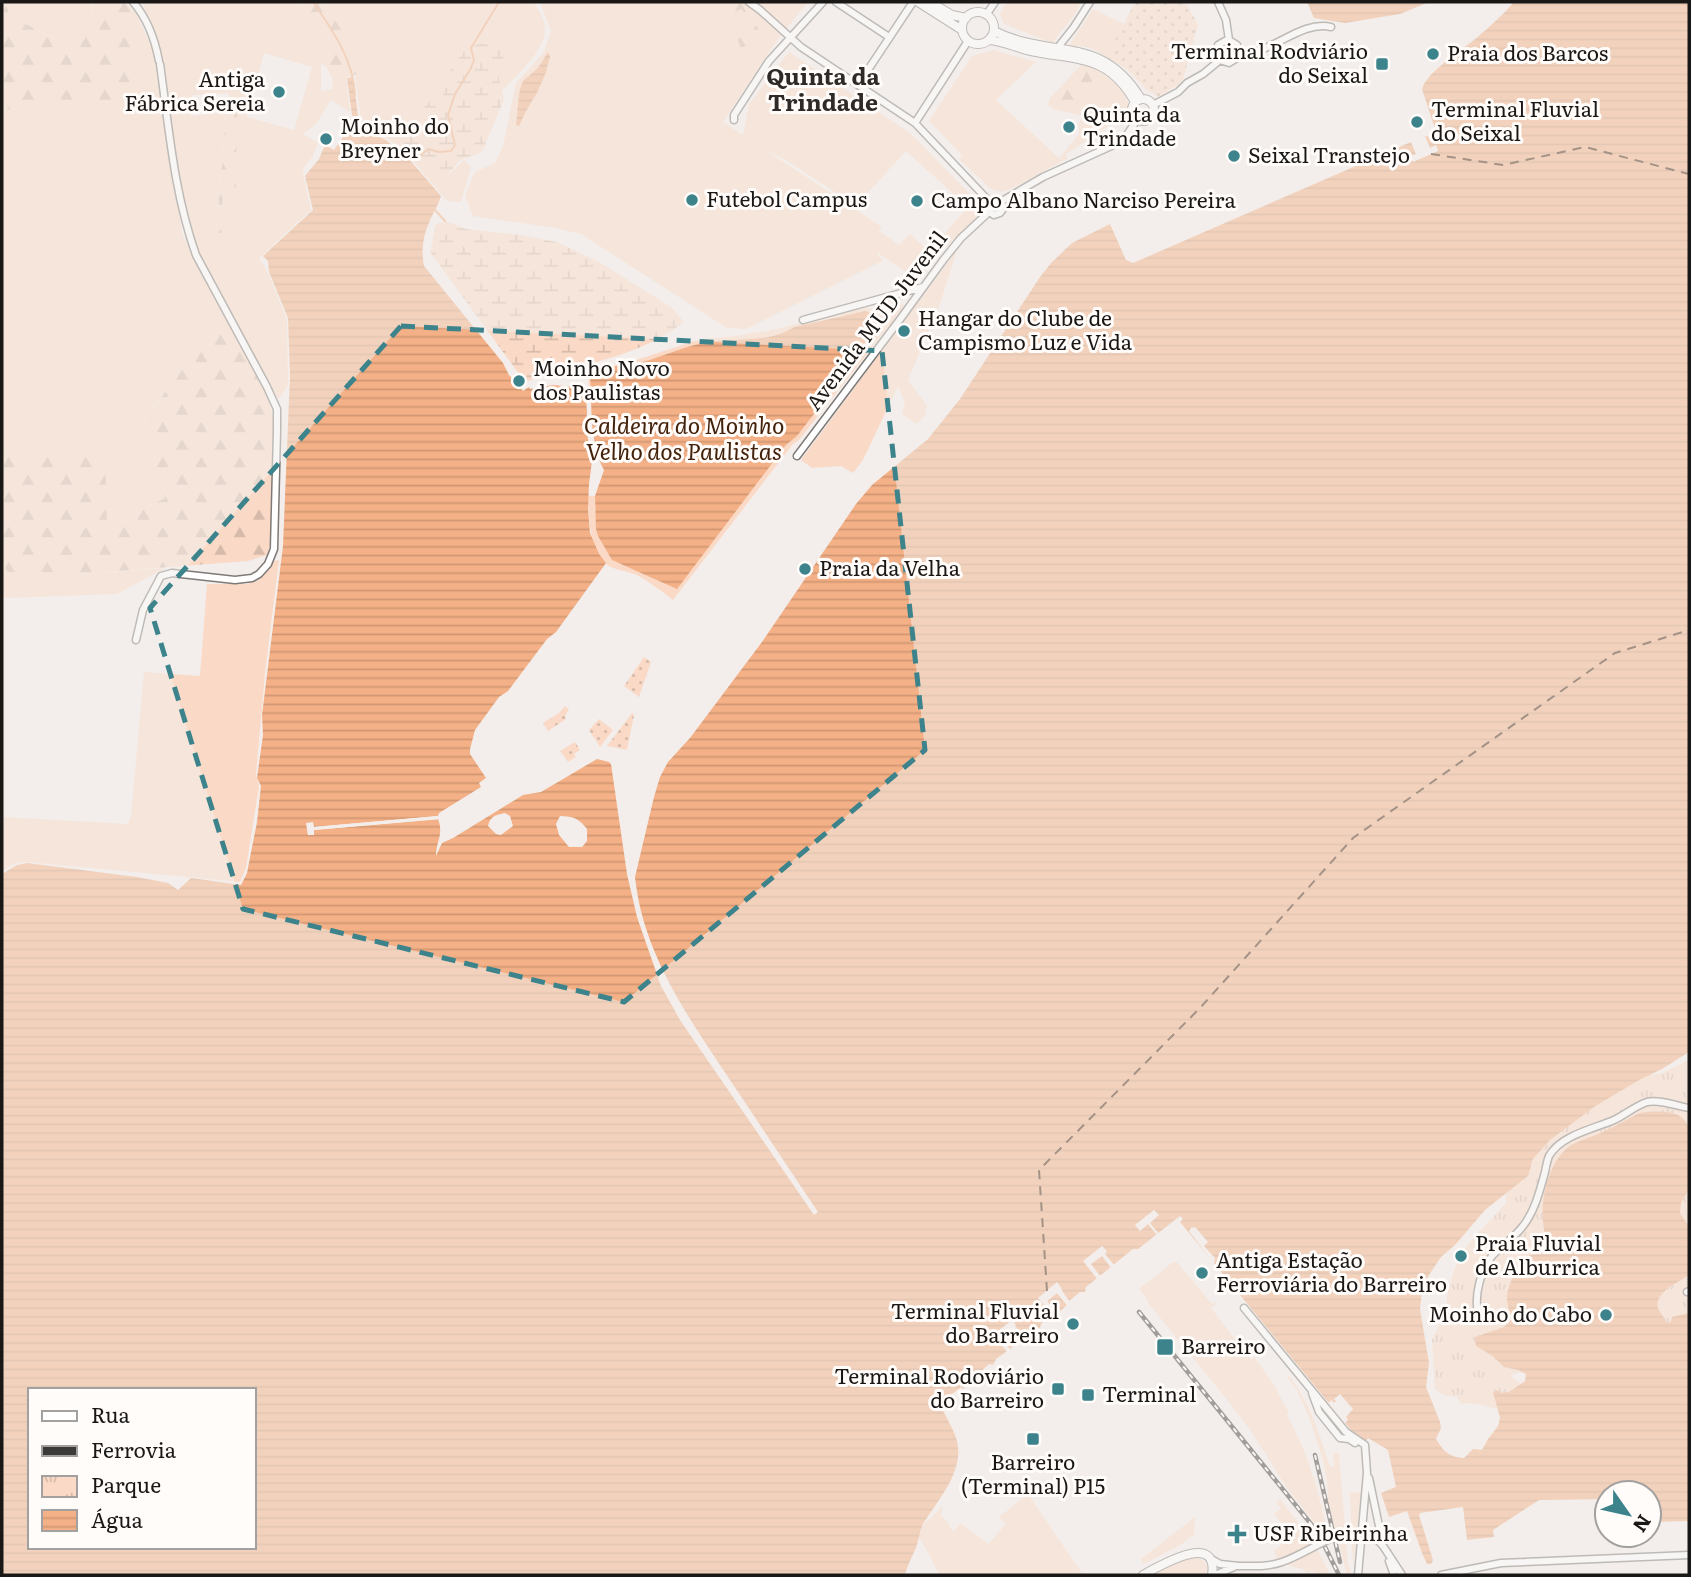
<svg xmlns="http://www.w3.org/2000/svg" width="1691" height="1577" viewBox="0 0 1691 1577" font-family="Literata,serif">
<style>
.grass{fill:#fadac7;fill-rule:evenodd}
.forest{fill:url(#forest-firs)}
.wetland{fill:url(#wetland-marsh)}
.park{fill:url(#park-tufts)}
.garden{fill:url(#garden-dots)}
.water{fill:url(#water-rules);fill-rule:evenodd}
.pier{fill:#f3eeeb}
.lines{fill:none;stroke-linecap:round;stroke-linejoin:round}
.stream{stroke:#f4b086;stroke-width:2}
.ferry{stroke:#43220b;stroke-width:2;stroke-dasharray:9 7;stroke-linecap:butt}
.minor-casing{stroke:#7e7a77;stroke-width:9}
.major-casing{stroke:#7e7a77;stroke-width:10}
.minor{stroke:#fff;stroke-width:6}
.major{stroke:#fff;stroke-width:8}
.rail-casing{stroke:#3c3a39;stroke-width:4.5}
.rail{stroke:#fffcfa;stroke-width:2;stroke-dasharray:5;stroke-linecap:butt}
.minor-bridge-casing{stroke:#7e7a77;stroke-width:9;stroke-linecap:butt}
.minor-bridge{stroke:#fff;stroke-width:6}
.marked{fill:none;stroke:#3c838c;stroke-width:5;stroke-dasharray:14 9;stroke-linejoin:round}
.poi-dot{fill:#3c838c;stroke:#fffcfa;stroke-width:2.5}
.labels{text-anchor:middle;stroke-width:6;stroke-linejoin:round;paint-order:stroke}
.poi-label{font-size:21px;fill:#1a1817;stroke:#fffcfa;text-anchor:start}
.street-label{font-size:21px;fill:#1a1817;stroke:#fffcfa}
.neighbourhood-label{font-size:23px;font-weight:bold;fill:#2d2a27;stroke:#fffcfa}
.water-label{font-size:23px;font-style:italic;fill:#43220b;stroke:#fffcfa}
</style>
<defs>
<pattern id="forest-firs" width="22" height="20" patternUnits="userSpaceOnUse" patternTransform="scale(1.75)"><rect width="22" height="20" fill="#fadac7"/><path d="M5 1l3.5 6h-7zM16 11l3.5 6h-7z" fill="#d6baaa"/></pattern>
<pattern id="wetland-marsh" width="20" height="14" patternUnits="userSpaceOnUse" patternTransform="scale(1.75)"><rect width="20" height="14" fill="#fadac7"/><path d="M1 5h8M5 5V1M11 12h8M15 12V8" fill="none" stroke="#d6baaa"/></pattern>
<pattern id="park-tufts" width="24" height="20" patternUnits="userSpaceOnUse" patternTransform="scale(1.75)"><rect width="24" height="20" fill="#fadac7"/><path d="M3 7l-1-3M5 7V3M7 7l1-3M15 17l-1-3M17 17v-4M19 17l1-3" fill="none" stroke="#d6baaa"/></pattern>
<pattern id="garden-dots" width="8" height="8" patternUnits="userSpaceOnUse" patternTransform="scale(1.75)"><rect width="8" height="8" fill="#fadac7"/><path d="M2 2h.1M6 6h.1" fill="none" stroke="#d6baaa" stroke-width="1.8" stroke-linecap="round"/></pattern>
<pattern id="water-rules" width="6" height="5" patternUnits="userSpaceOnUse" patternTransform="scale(1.75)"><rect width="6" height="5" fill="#f4b086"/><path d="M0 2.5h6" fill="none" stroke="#d19773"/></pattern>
</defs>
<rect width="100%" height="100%" fill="#f3eeeb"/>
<path class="grass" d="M 5,2 L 93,2 L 87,30 L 77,50 L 10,16 Z
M 140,2 L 299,2 L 304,15 L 317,19 L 333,44 L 326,66 L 321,64 L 321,91 L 332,89 L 333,80 L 346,76 L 350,112 L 331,100 L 316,124 L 303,134 L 318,143 L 313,156 L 304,167 L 303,174 L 311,210 L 259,258 L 268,273 L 287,320 L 288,385 L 280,398 L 275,398 L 199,254 L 187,220 L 178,175 L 170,119 L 164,66 L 144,7 ZM 264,53 L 312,67 L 294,130 L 247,117 ZM 229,93 L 227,104 L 237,108 L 222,208 L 216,233 L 226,112 L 191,116 L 192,95 Z
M 323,2 L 534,2 C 537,8 542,15 544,22 C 551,46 517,75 502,91 L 497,70 L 445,96 L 428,125 L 437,177 L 444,179 L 464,160 L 471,167 L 461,202 L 447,201 L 402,148 L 361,122 L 355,75 L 359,69 L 346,37 Z
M 540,2 L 808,2 L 778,39 L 723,122 L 743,135 L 749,104 L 789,52 L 907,131 L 916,139 L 980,204 L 981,213 L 938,255 L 918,280 L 878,253 L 877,254 L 884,260 L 746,329 L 727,328 L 581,234 L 555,228 L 473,216 L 465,195 L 475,172 L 495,163 L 503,146 L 516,83 L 544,52 L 551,31 ZM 767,151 L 786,160 L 856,206 L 906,151 L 968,207 L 929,251 L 910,234 L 899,245 L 879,231 L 882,227 Z
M 1007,2 L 1081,2 L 1075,14 L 1052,43 L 1004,24 L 1000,13 Z
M 1093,9 L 1124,24 L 1105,56 C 1094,49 1085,44 1072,47 L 1070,44 Z
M 136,13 L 155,55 L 166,136 L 183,236 L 223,313 L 144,420 L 165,498 L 107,528 L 104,456 L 2,452 L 2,110 L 125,101 L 129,85 Z
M 993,50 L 1036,62 L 996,100 L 1059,158 L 1079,134 L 1079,123 L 1094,95 L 1089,89 L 1096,69 C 1107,77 1127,88 1128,102 C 1128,106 1127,110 1126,114 L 1066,154 L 1068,158 L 1013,188 L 1002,192 L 991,189 L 959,159 L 962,155 L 929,121 L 972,56 Z
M 957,250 L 940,304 L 908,380 L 927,406 L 925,416 L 916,424 L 902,414 L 905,403 L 898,386 L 863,460 L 853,473 L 841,466 L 812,468 L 801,460 Z
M 892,298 L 894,300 L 898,300 L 902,303 L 904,309 L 902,312 L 877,341 L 799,440 L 793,444 L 673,600 C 661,591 650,582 637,575 C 628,571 613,570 606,564 C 590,550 588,516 588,496 L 595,496 L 595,509 L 612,560 L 637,570 L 797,436 L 869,343 L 882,331 L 843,315 L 794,327 C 768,344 733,337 703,343 C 680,348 658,358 636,364 L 624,364 L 591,373 L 592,395 L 589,394 L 588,372 L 636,360 L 701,339 L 736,336 L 778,329 L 850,308 L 853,310 L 864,308 L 874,309 L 886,301 L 887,299 Z
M 279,560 L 265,673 L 256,775 L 259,786 L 246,868 L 240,882 L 27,862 L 16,863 L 2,871 L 2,817 L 128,824 L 131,816 L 144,672 L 200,676 L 207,584 L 247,584 L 259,580 L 274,561 Z
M 2,564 L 13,579 L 165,568 L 117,594 L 7,598 L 2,597 Z
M 1173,1262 L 1177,1262 L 1212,1304 L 1215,1302 L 1216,1304 L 1211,1308 L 1251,1360 L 1254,1358 L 1249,1349 L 1275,1387 L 1289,1413 L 1287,1415 C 1308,1453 1320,1494 1328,1536 L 1324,1538 L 1313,1521 L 1287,1488 L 1251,1431 L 1221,1392 L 1148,1303 L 1147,1299 L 1139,1289 Z
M 1289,1376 C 1310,1403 1320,1434 1330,1467 L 1334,1466 L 1333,1453 L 1339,1453 L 1348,1565 L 1352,1575 L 1347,1575 L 1328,1501 L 1327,1479 L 1323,1460 L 1309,1417 L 1297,1390 L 1287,1377 Z
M 1361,1492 L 1361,1497 L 1353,1566 L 1350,1493 Z
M 1028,1494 L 1083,1575 L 939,1575 L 930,1556 L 918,1536 L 922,1526 L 943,1506 L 941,1516 L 947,1521 L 953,1532 L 961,1523 L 988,1544 L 1006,1524 L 999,1517 Z
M 1280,1499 C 1299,1524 1318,1547 1330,1575 L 1318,1575 L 1315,1572 L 1310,1572 L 1306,1574 L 1305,1570 L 1278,1562 L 1274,1551 L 1284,1543 L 1282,1539 L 1289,1533 L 1274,1514 L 1281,1508 L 1276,1502 Z
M 1195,1517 L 1194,1536 L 1190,1537 L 1182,1544 L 1144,1564 L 1141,1559 Z
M 1189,1558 L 1199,1558 L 1206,1563 L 1208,1569 L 1205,1575 L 1150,1575 L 1175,1562 Z"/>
<path class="forest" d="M 2,2 L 5,2 L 10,16 L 77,50 L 87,29 L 94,2 L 124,2 L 136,13 L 129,85 L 125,101 L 2,110 Z
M 299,2 L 323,2 L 346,37 L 359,69 L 355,75 L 333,80 L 326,66 L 333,44 L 317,19 L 304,15 Z
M 733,2 L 743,3 L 762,35 L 759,38 L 742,9 L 736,11 L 729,9 Z
M 734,19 L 750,44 L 741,48 L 729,21 Z
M 1082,64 L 1096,70 L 1089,89 L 1094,95 L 1083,116 L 1053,109 L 1048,105 L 1050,98 Z
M 227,104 L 237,108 L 236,193 L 223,197 L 222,208 L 231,211 L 230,230 L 216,234 Z
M 223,313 L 269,399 L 274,424 L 271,543 L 267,555 L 248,561 L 13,579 L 2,564 L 2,452 L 105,456 L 107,528 L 165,498 L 144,421 Z"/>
<path class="wetland" d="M 491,41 L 506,53 L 497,70 L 504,100 L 482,152 L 460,160 L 444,179 L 437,177 L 398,137 L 398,132 L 417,123 L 428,125 L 420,112 L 433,98 L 444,96 L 438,86 L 467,47 Z
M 445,221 L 466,229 L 522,235 L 557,242 L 599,262 L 671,307 L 684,322 C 637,359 580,363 525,382 L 430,252 L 436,224 Z"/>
<path class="park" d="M 1689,1060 L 1689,1330 L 1515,1373 L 1511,1377 L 1525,1387 L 1498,1408 C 1482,1407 1478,1401 1461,1404 L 1457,1397 C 1448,1396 1441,1396 1435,1389 L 1432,1340 L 1447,1308 L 1447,1295 L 1453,1274 L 1460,1255 L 1471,1241 L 1506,1203 L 1506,1192 C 1511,1187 1516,1185 1520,1181 C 1526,1176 1531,1167 1533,1161 L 1526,1147 L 1640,1075 L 1660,1074 Z"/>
<path class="garden" d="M 1135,2 L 1186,2 L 1198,25 L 1183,79 L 1179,84 L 1158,97 L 1147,90 L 1128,70 L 1105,56 L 1124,24 Z
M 644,657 L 651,662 L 639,697 L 624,686 Z
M 565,706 L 569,709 L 565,716 L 566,719 L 548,731 L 543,723 L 559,713 Z
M 632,713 L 634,715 L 627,750 L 607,746 Z
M 599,719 L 613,730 L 600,747 L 589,730 Z
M 575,742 L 580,750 L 574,754 L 576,757 L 568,762 L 560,751 Z"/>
<path class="water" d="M 1307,2 L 1429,2 L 1400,14 L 1345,23 L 1314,18 Z
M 1514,2 L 1689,2 L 1689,1052 L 1662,1069 L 1639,1080 L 1594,1107 L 1550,1140 L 1533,1159 L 1528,1176 L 1485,1210 L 1456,1244 L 1441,1257 L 1429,1275 L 1422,1291 L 1420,1309 L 1429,1363 L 1426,1387 L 1440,1422 L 1441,1428 L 1436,1439 C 1444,1452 1449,1457 1464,1458 L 1473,1449 L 1482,1450 L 1488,1439 L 1498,1426 L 1500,1418 L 1493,1392 L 1497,1390 L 1501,1393 L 1509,1392 L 1525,1381 L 1526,1374 L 1518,1370 L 1504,1367 L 1494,1357 L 1476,1346 L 1475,1337 L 1504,1327 L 1511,1320 C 1510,1313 1507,1305 1507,1298 C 1507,1286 1519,1258 1531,1255 C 1539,1253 1544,1256 1552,1252 C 1535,1225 1542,1171 1566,1149 C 1573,1142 1591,1137 1601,1133 C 1614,1127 1627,1119 1640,1113 C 1651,1111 1671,1110 1681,1117 C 1684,1119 1686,1123 1689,1126 L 1689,1189 L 1681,1203 L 1680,1213 L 1689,1227 L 1689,1275 C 1679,1282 1654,1292 1658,1308 C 1660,1314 1665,1317 1667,1323 L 1671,1322 L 1672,1317 L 1689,1313 L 1689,1521 L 1656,1522 L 1649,1512 L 1649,1493 L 1607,1493 L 1607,1499 L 1539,1500 L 1493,1530 L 1494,1537 L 1467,1540 L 1463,1507 L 1420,1513 L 1419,1515 L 1433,1560 L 1431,1564 L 1427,1564 L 1422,1553 L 1407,1511 L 1389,1517 L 1381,1493 L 1396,1487 L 1388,1450 L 1368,1438 L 1366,1441 L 1351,1430 L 1180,1222 L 1183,1219 L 1180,1216 L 1138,1249 L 1133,1249 L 1086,1287 L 1085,1292 L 1080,1292 L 1069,1301 L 1057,1283 L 1039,1298 L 1052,1314 L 1041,1324 L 1040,1328 L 1035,1328 L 1021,1340 L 1021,1342 L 1018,1341 L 1012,1346 L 1011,1350 L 1010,1349 L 996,1359 L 993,1365 L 989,1364 L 979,1373 L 980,1375 L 976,1378 L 973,1378 L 967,1382 L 967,1385 L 963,1389 L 961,1387 L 951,1395 L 950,1399 L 948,1401 L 946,1399 L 940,1405 C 945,1415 951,1425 955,1435 C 968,1468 939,1498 923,1524 C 919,1532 919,1541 915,1550 C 911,1559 907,1566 905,1575 L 2,1575 L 2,874 L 17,865 L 27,863 L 137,877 L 168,883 L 178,890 L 191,878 L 241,885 L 247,873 L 257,822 L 261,786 L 257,778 L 263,735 L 262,715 L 283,546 L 290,376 L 288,318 L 269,272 L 268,261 L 263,256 L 313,210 L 305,176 L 319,159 L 325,145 L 334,150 L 353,122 L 347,78 L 353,77 L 359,123 L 365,130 L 386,140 L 409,159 L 441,196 C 439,202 437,206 434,212 C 425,229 420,246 424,266 L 503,363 L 509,375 L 523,391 L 529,387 L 530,389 L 553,385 L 585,388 L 587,411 L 586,428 L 592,461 L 589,484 L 588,509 L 590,533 L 599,554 L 606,563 L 556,632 L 547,639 L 508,691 L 499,697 L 475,730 L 470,749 L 470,754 L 486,778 L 479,783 L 481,787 L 439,813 L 438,816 L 313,827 L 307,823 L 308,835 L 314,830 L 438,819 C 444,835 436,841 436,856 L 442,843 L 453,838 L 523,795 L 541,792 L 597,759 L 609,762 L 611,764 L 627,874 L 637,917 L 661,986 L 680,1020 L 814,1215 L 818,1212 C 789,1169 761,1126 732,1083 C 690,1020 643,955 635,877 L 654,797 L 660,777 L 668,762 L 690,738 L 762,642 L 856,504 L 872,485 L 928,439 L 960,399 L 1040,277 L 1051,263 L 1072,243 L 1110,224 L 1126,260 L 1133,263 L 1411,142 L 1416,154 L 1413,161 L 1430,148 L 1425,136 L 1429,137 L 1436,132 L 1422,89 C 1427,72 1459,52 1474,40 C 1488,28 1502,16 1514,2 ZM 505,813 L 510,816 L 513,826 L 501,835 L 496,834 L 488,826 C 490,816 496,815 505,813 ZM 560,816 C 574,816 579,819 587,829 L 587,841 L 582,847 L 569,847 L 559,835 L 556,824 ZM 30,1390 L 254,1390 L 254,1547 L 30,1547 Z
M 548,52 L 550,57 L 546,72 L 538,91 L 526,111 L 519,126 L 516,125 L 519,94 L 521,86 L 523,81 L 538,68 Z
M 865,311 L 876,314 L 882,331 L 869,343 L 797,436 L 786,445 L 677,589 L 612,560 L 598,536 L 596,529 L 595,496 L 604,470 C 589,443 592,404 590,373 L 624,364 L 636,364 C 658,358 680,348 703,343 C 732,337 768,344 794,327 Z
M 1057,1293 L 1067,1305 L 1057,1314 L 1047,1301 Z"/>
<path class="pier" d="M 1424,135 L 1430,148 L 1436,145 L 1438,151 L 1413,162 L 1410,156 L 1416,154 L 1411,141 L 1413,140 L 1419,153 L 1427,149 L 1422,136 Z
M 438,816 L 441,816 L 442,819 L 314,830 L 314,835 L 308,835 L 306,823 L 313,822 L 314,827 Z
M 1154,1210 L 1159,1215 L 1150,1223 L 1159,1234 L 1157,1235 L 1148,1224 L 1140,1231 L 1135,1225 Z
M 1192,1227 L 1193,1228 L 1195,1227 L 1208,1242 L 1204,1246 L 1215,1258 L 1214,1264 L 1189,1231 Z
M 1102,1246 L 1107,1251 L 1105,1254 L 1115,1266 L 1112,1269 L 1102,1256 L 1091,1264 L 1101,1277 L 1098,1280 L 1083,1261 Z
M 1057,1282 L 1062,1289 L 1061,1291 L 1070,1302 L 1067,1305 L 1057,1293 L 1047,1301 L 1057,1314 L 1053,1316 L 1038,1298 Z
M 1012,1320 L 1016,1325 L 1015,1326 L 1025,1338 L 1022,1341 L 1011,1330 L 1001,1338 L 1011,1350 L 1008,1353 L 993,1335 Z
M 1340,1394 L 1353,1409 L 1346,1417 L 1348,1420 L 1345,1423 L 1328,1403 L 1333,1399 L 1332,1401 L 1334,1403 L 1336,1401 L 1334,1399 Z"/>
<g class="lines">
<path class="stream" d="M 313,2 C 332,29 354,61 355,95
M 418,158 L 428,149 L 439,152 L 451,151 L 455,145 L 448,115 L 455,94 L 471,68 L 474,60 L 471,48 L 499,2
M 435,210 L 445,221"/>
<path class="ferry" d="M 1431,154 L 1503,165 L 1585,147 L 1689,174
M 1047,1291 L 1039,1170 L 1200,1008 L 1353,838 L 1615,653 L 1689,630"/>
<defs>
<path id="minor" d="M 133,2 C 147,18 155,40 159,61
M 749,2 L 760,10 L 801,47 L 915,123 L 988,200
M 836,2 L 889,37
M 1218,2 L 1226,20 L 1229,40
M 986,15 L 995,2
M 1229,40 L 1237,45 L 1239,54
M 1055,51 L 1074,27 L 1090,2
M 1239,54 C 1271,55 1300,20 1331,27
M 1220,60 L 1216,53 L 1218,45 L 1225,41 L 1229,40
M 1220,60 L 1229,63 L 1237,58 L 1239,54
M 858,85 L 913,2
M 1153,105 L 1178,92 L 1187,83 L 1203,74 L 1220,60
M 734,120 L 734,115 L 769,61 L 823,2
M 915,123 L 968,41
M 988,200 L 986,205 L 987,210 L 994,215 L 1000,213 L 1003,209 L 1002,201
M 1002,201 L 1043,177 L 1118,143 L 1126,136 L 1137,120
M 803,320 L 923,287
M 797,456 L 901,318 L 944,259 L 961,238 L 989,212
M 136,640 L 143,610 L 161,576 L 172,573 L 235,580 L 252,578 L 259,574 L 268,564 L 274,549 L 277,431 L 277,409 L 267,387 L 196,255 C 174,193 169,129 160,64
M 1687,1292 L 1689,1291
M 1244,1308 L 1346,1432 L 1365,1445 L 1367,1473 L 1358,1575
M 1478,1312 C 1474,1296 1481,1269 1492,1256 C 1501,1246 1514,1238 1523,1226 C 1535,1211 1540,1190 1545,1172 C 1546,1167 1547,1161 1549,1156 C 1561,1135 1593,1129 1614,1120 C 1625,1115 1635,1106 1647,1102 C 1660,1099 1677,1106 1689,1108
M 1312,1393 L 1319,1412 L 1340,1438 L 1349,1439 L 1355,1443
M 1369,1478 L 1382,1540
M 1387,1552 L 1402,1575
M 1209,1558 L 1220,1564 L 1239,1566
M 1389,1561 L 1394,1575
M 1215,1575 L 1234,1567
M 1441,1575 L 1501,1563 L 1689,1555"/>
<path id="major" d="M 918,2 L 962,30
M 930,2 L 952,15 L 966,18
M962 28a16 16 0 1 1 32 0a16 16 0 1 1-32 0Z
M 994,31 C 1052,60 1101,33 1141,99
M 989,40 C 1003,41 1017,48 1031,51 C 1078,61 1108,54 1135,102
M1132 110a11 11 0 1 1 22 0a11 11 0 1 1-22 0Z
M 1143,1575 C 1158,1567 1219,1530 1212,1575"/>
</defs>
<use href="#minor" class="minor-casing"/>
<use href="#major" class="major-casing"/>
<use href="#minor" class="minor"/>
<use href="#major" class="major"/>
<defs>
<path id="rail" d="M 1139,1312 L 1311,1524 L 1325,1547 L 1339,1575
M 1315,1455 L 1340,1562"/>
</defs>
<use href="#rail" class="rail-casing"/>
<use href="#rail" class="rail"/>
<defs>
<path id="minor-bridge" d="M 1239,1566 C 1254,1566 1268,1567 1282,1562 C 1316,1551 1361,1507 1387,1552"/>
</defs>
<use href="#minor-bridge" class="minor-bridge-casing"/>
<use href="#minor-bridge" class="minor-bridge"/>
</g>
<path d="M0 0H1691V1577H0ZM 401,326 L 882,351 L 925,750 L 624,1002 L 243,909 L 150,608 Z" fill="#f3eeeb" fill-opacity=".55" fill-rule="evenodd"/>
<path class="marked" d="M 401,326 L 882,351 L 925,750 L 624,1002 L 243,909 L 150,608 Z"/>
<g class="poi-dot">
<circle cx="1433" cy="54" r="7"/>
<rect x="1375" y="57" width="14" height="14" rx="3.5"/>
<circle cx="279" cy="92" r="7"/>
<circle cx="1417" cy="122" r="7"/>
<circle cx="1069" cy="127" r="7"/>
<circle cx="326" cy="139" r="7"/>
<circle cx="1234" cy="156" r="7"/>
<circle cx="692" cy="200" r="7"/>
<circle cx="917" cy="201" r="7"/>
<circle cx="904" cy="331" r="7"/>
<circle cx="519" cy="381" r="7"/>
<circle cx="805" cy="569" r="7"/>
<circle cx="1461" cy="1256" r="7"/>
<circle cx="1202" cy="1273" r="7"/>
<circle cx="1606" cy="1315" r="7"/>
<circle cx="1073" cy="1324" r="7"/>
<rect x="1156" y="1338" width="18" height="18" rx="3.5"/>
<rect x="1051" y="1382" width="14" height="14" rx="3.5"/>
<rect x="1081" y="1388" width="14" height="14" rx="3.5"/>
<rect x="1026" y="1432" width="14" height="14" rx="3.5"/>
<path d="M1233.5 1523.5h7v7h7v7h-7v7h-7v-7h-7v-7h7z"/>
</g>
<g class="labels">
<g class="poi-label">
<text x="1368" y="59" text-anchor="end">Terminal Rodviário<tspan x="1368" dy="24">do Seixal</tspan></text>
<text x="1447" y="61">Praia dos Barcos</text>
<text x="265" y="87" text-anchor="end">Antiga<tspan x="265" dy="24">Fábrica Sereia</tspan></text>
<text x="1431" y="117">Terminal Fluvial<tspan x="1431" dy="24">do Seixal</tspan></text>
<text x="1083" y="122">Quinta da<tspan x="1083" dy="24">Trindade</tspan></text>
<text x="340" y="134">Moinho do<tspan x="340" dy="24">Breyner</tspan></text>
<text x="1248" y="163">Seixal Transtejo</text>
<text x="706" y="207">Futebol Campus</text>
<text x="931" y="208">Campo Albano Narciso Pereira</text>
<text x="918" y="326">Hangar do Clube de<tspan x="918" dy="24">Campismo Luz e Vida</tspan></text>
<text x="533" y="376">Moinho Novo<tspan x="533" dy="24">dos Paulistas</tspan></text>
<text x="819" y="576">Praia da Velha</text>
<text x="1475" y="1251">Praia Fluvial<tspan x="1475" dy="24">de Alburrica</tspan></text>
<text x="1216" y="1268">Antiga Estação<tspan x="1216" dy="24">Ferroviária do Barreiro</tspan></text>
<text x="1059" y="1319" text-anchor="end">Terminal Fluvial<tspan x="1059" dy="24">do Barreiro</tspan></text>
<text x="1592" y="1322" text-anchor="end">Moinho do Cabo</text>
<text x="1181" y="1354">Barreiro</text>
<text x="1044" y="1384" text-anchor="end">Terminal Rodoviário<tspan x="1044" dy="24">do Barreiro</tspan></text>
<text x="1102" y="1402">Terminal</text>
<text x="1033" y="1470" text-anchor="middle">Barreiro<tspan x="1033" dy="24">(Terminal) P15</tspan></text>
<text x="1253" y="1541">USF Ribeirinha</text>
</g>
<g class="street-label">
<text transform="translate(877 321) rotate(-53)" y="7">Avenida MUD Juvenil</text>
</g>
<g class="neighbourhood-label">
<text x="823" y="85">Quinta da<tspan x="823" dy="26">Trindade</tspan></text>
</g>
<g class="water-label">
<text x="684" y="434">Caldeira do Moinho<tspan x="684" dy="26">Velho dos Paulistas</tspan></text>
</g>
</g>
<rect width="1691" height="1577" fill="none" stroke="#1a1817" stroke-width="7"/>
<rect x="28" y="1388" width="228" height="161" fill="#fffcfa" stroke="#a3a19f" stroke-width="2"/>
<rect x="42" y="1411" width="35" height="10" fill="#ffffff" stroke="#a3a19f" stroke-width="2"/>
<text x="91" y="1423" font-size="21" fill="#1a1817">Rua</text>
<rect x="42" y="1446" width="35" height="10" fill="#3c3a39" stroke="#a3a19f" stroke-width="2"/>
<text x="91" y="1458" font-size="21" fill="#1a1817">Ferrovia</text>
<rect x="42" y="1476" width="35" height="21" fill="url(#park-tufts)" stroke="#a3a19f" stroke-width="2"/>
<text x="91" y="1493" font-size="21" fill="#1a1817">Parque</text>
<rect x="42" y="1510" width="35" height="21" fill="url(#water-rules)" stroke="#a3a19f" stroke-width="2"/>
<text x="91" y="1528" font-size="21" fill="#1a1817">Água</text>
<g transform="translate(1628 1514) rotate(124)"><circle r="33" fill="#fffcfa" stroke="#a3a19f" stroke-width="2"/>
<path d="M0-5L12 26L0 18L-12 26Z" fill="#3c838c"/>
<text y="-10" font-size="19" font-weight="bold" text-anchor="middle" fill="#1a1817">N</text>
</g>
</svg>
